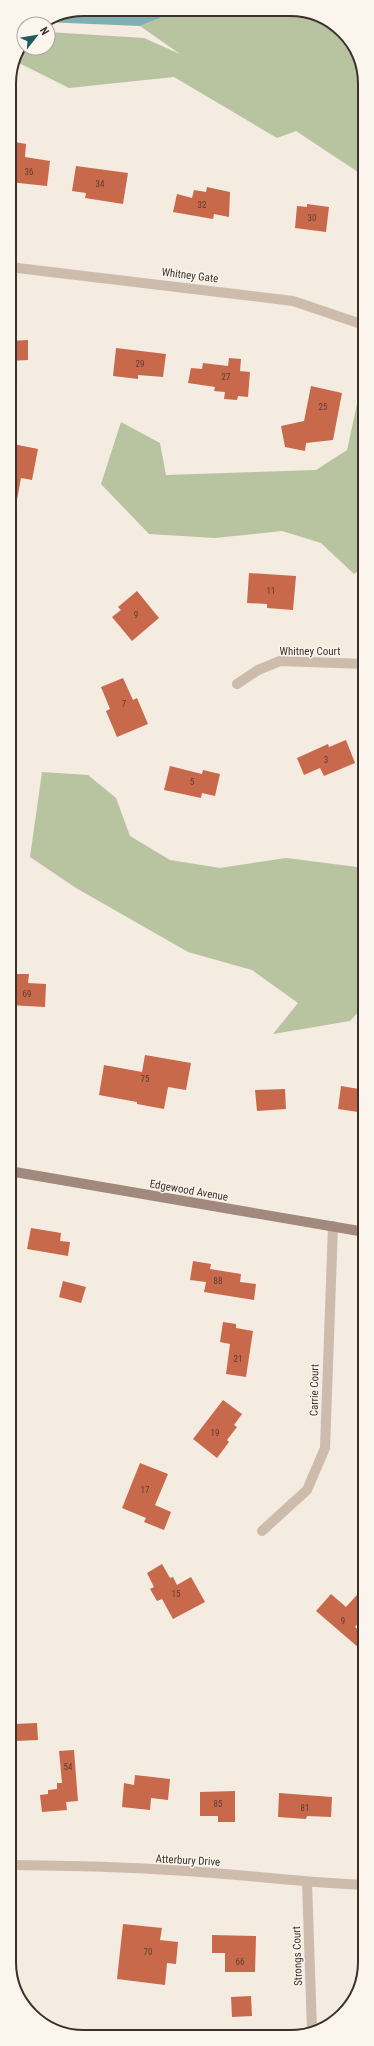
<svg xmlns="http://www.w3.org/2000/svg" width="374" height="2046" viewBox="0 0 374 2046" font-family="'Roboto Condensed',sans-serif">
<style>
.green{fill:#b8c4a0}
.water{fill:#7fb0b2}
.building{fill:#c8694b}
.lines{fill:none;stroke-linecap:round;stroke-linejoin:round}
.minor{stroke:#cdbbac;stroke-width:10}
.secondary{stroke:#a18a7d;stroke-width:10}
.labels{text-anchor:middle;stroke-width:3;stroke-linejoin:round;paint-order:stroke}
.number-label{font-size:9px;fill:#5e3e33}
.street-label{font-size:11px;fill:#3b302b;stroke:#fbf5ee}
.rim{fill:none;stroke:#3b302b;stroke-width:2}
</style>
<rect width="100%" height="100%" fill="#f4ebe1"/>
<path class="green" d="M 180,10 L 309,12 L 346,35 L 364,75 L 364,176 L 296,131 L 277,138 L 174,77 L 69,88 L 17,62 L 24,47 L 48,48 L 48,32 L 144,38 L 180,54 L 140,26 Z
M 362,381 L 364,381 L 365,566 L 354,574 L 321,543 L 282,531 L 215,538 L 149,534 L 101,484 L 121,422 L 160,443 L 166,475 L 316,470 L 347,450 Z
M 42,772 L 88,775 L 116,798 L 130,836 L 170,860 L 220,868 L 286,858 L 365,868 L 365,1005 L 350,1021 L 273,1034 L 298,1003 L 252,970 L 188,952 L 76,888 L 30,857 Z"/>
<path class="water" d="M 84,9 L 180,10 L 140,26 L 44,22 L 56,15 Z"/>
<path class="building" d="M 9,141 L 26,144 L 25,157 L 50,161 L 47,186 L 9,182 Z
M 76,166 L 128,173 L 123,204 L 85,198 L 86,193 L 72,191 Z
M 207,187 L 230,192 L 229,217 L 214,214 L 213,219 L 173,212 L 177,194 L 192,198 L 194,190 L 206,192 Z
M 307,204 L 329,207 L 326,232 L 295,228 L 297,206 L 307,207 Z
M 28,340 L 28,360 L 9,361 L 9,341 Z
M 116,348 L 166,354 L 163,377 L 138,375 L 138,379 L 113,376 Z
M 229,358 L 241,359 L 240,371 L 250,372 L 248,397 L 238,396 L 237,400 L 224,399 L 225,392 L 214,391 L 215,387 L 188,383 L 191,368 L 202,369 L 203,363 L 228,366 Z
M 311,386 L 342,393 L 333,440 L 306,443 L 305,451 L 285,447 L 281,426 L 304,421 Z
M 13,444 L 38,449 L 32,480 L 21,478 L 16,505 L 9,504 L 9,451 L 11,451 Z
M 249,573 L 296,576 L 293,610 L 267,608 L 267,604 L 247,603 Z
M 137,591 L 159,618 L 132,641 L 112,617 L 121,610 L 118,607 Z
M 123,678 L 133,700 L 137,698 L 148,724 L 117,737 L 106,711 L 110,709 L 101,687 Z
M 346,740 L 355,763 L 324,776 L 320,768 L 304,775 L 297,758 L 328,744 L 329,747 Z
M 170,766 L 202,774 L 203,770 L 220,774 L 215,796 L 202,793 L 201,798 L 164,790 Z
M 14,974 L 29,974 L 28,983 L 46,984 L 45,1007 L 9,1005 L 9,981 L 14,981 Z
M 145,1055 L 191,1063 L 186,1090 L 168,1087 L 164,1109 L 137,1104 L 137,1102 L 99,1095 L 104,1065 L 142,1072 Z
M 341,1086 L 365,1090 L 365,1113 L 338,1109 Z
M 285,1089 L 286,1109 L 257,1111 L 255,1090 Z
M 31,1228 L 61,1233 L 60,1241 L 70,1242 L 68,1256 L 27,1249 Z
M 193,1261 L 211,1264 L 210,1269 L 241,1274 L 240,1282 L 256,1284 L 254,1300 L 204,1292 L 206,1282 L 190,1280 Z
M 63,1281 L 86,1287 L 81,1303 L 59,1297 Z
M 223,1322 L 236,1324 L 236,1328 L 253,1331 L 246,1377 L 226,1374 L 230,1344 L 220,1342 Z
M 223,1400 L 242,1414 L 234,1425 L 237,1427 L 227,1440 L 229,1442 L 217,1458 L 193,1439 Z
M 140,1463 L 168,1474 L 155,1505 L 171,1512 L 164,1530 L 144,1522 L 146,1518 L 122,1508 Z
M 162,1564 L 170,1578 L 173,1577 L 177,1585 L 191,1577 L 205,1602 L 173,1619 L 162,1599 L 157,1601 L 150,1589 L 154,1587 L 147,1573 Z
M 365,1586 L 365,1615 L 355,1627 L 365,1636 L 365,1641 L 359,1648 L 316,1611 L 331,1594 L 346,1607 Z
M 37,1723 L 38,1740 L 16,1741 L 15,1724 Z
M 74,1750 L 78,1801 L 66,1802 L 67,1810 L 42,1812 L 40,1795 L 48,1794 L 48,1790 L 57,1789 L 57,1783 L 62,1783 L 59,1751 Z
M 135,1775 L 170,1779 L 168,1800 L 151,1798 L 150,1810 L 122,1807 L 124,1783 L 134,1785 Z
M 235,1791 L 235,1822 L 218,1822 L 218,1816 L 200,1816 L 200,1792 Z
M 279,1793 L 332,1797 L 331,1817 L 307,1816 L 306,1819 L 278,1817 Z
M 123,1924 L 162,1928 L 160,1940 L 178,1942 L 176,1964 L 167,1963 L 165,1985 L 117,1979 Z
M 212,1935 L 256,1936 L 255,1972 L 225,1972 L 225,1953 L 212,1953 Z
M 251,1996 L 252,2016 L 232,2017 L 231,1997 Z"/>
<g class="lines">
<path class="minor" d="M 9,267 L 293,301 L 364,325
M 237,684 L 258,670 L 280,661 L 365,664
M 262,1531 L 307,1490 L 325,1448 L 333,1226
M 10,1865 C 77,1866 146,1867 213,1873 C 264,1877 314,1883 365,1885
M 307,1882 L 312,2030"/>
<path class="secondary" d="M 9,1171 L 365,1232"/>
</g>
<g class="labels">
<g class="number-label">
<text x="29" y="175">36</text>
<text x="100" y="187">34</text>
<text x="202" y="208">32</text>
<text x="312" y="221">30</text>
<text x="140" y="367">29</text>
<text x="226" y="380">27</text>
<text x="323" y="410">25</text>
<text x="271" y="594">11</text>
<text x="136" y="618">9</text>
<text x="124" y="707">7</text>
<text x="326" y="763">3</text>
<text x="192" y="785">5</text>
<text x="27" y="997">69</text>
<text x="145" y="1082">75</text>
<text x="218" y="1284">88</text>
<text x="238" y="1362">21</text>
<text x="215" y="1436">19</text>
<text x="145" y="1493">17</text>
<text x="176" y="1597">15</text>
<text x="343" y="1624">9</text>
<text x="68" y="1770">54</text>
<text x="218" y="1807">85</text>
<text x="305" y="1811">81</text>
<text x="148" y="1955">70</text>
<text x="240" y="1965">66</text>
</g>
<g class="street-label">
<text transform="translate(190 275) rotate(7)" y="4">Whitney Gate</text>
<text x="310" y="655">Whitney Court</text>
<text transform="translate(189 1190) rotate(10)" y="4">Edgewood Avenue</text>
<text transform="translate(314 1390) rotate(-89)" y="4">Carrie Court</text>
<text transform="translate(188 1860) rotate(3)" y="4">Atterbury Drive</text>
<text transform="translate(297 1956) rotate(-92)" y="4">Strongs Court</text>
</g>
</g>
<path d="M0 0H374V2046H0ZM84 16H290A68 68 0 0 1 358 84V1962A68 68 0 0 1 290 2030H84A68 68 0 0 1 16 1962V84A68 68 0 0 1 84 16Z" fill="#fbf5ee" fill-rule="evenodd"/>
<path class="rim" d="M84 16H290A68 68 0 0 1 358 84V1962A68 68 0 0 1 290 2030H84A68 68 0 0 1 16 1962V84A68 68 0 0 1 84 16Z"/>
<g transform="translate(36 36) rotate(59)"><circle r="19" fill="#fbf5ee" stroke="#aea6a0"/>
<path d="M0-3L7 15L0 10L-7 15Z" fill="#1f5a5e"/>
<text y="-6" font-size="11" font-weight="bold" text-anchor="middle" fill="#3b302b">N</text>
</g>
</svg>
